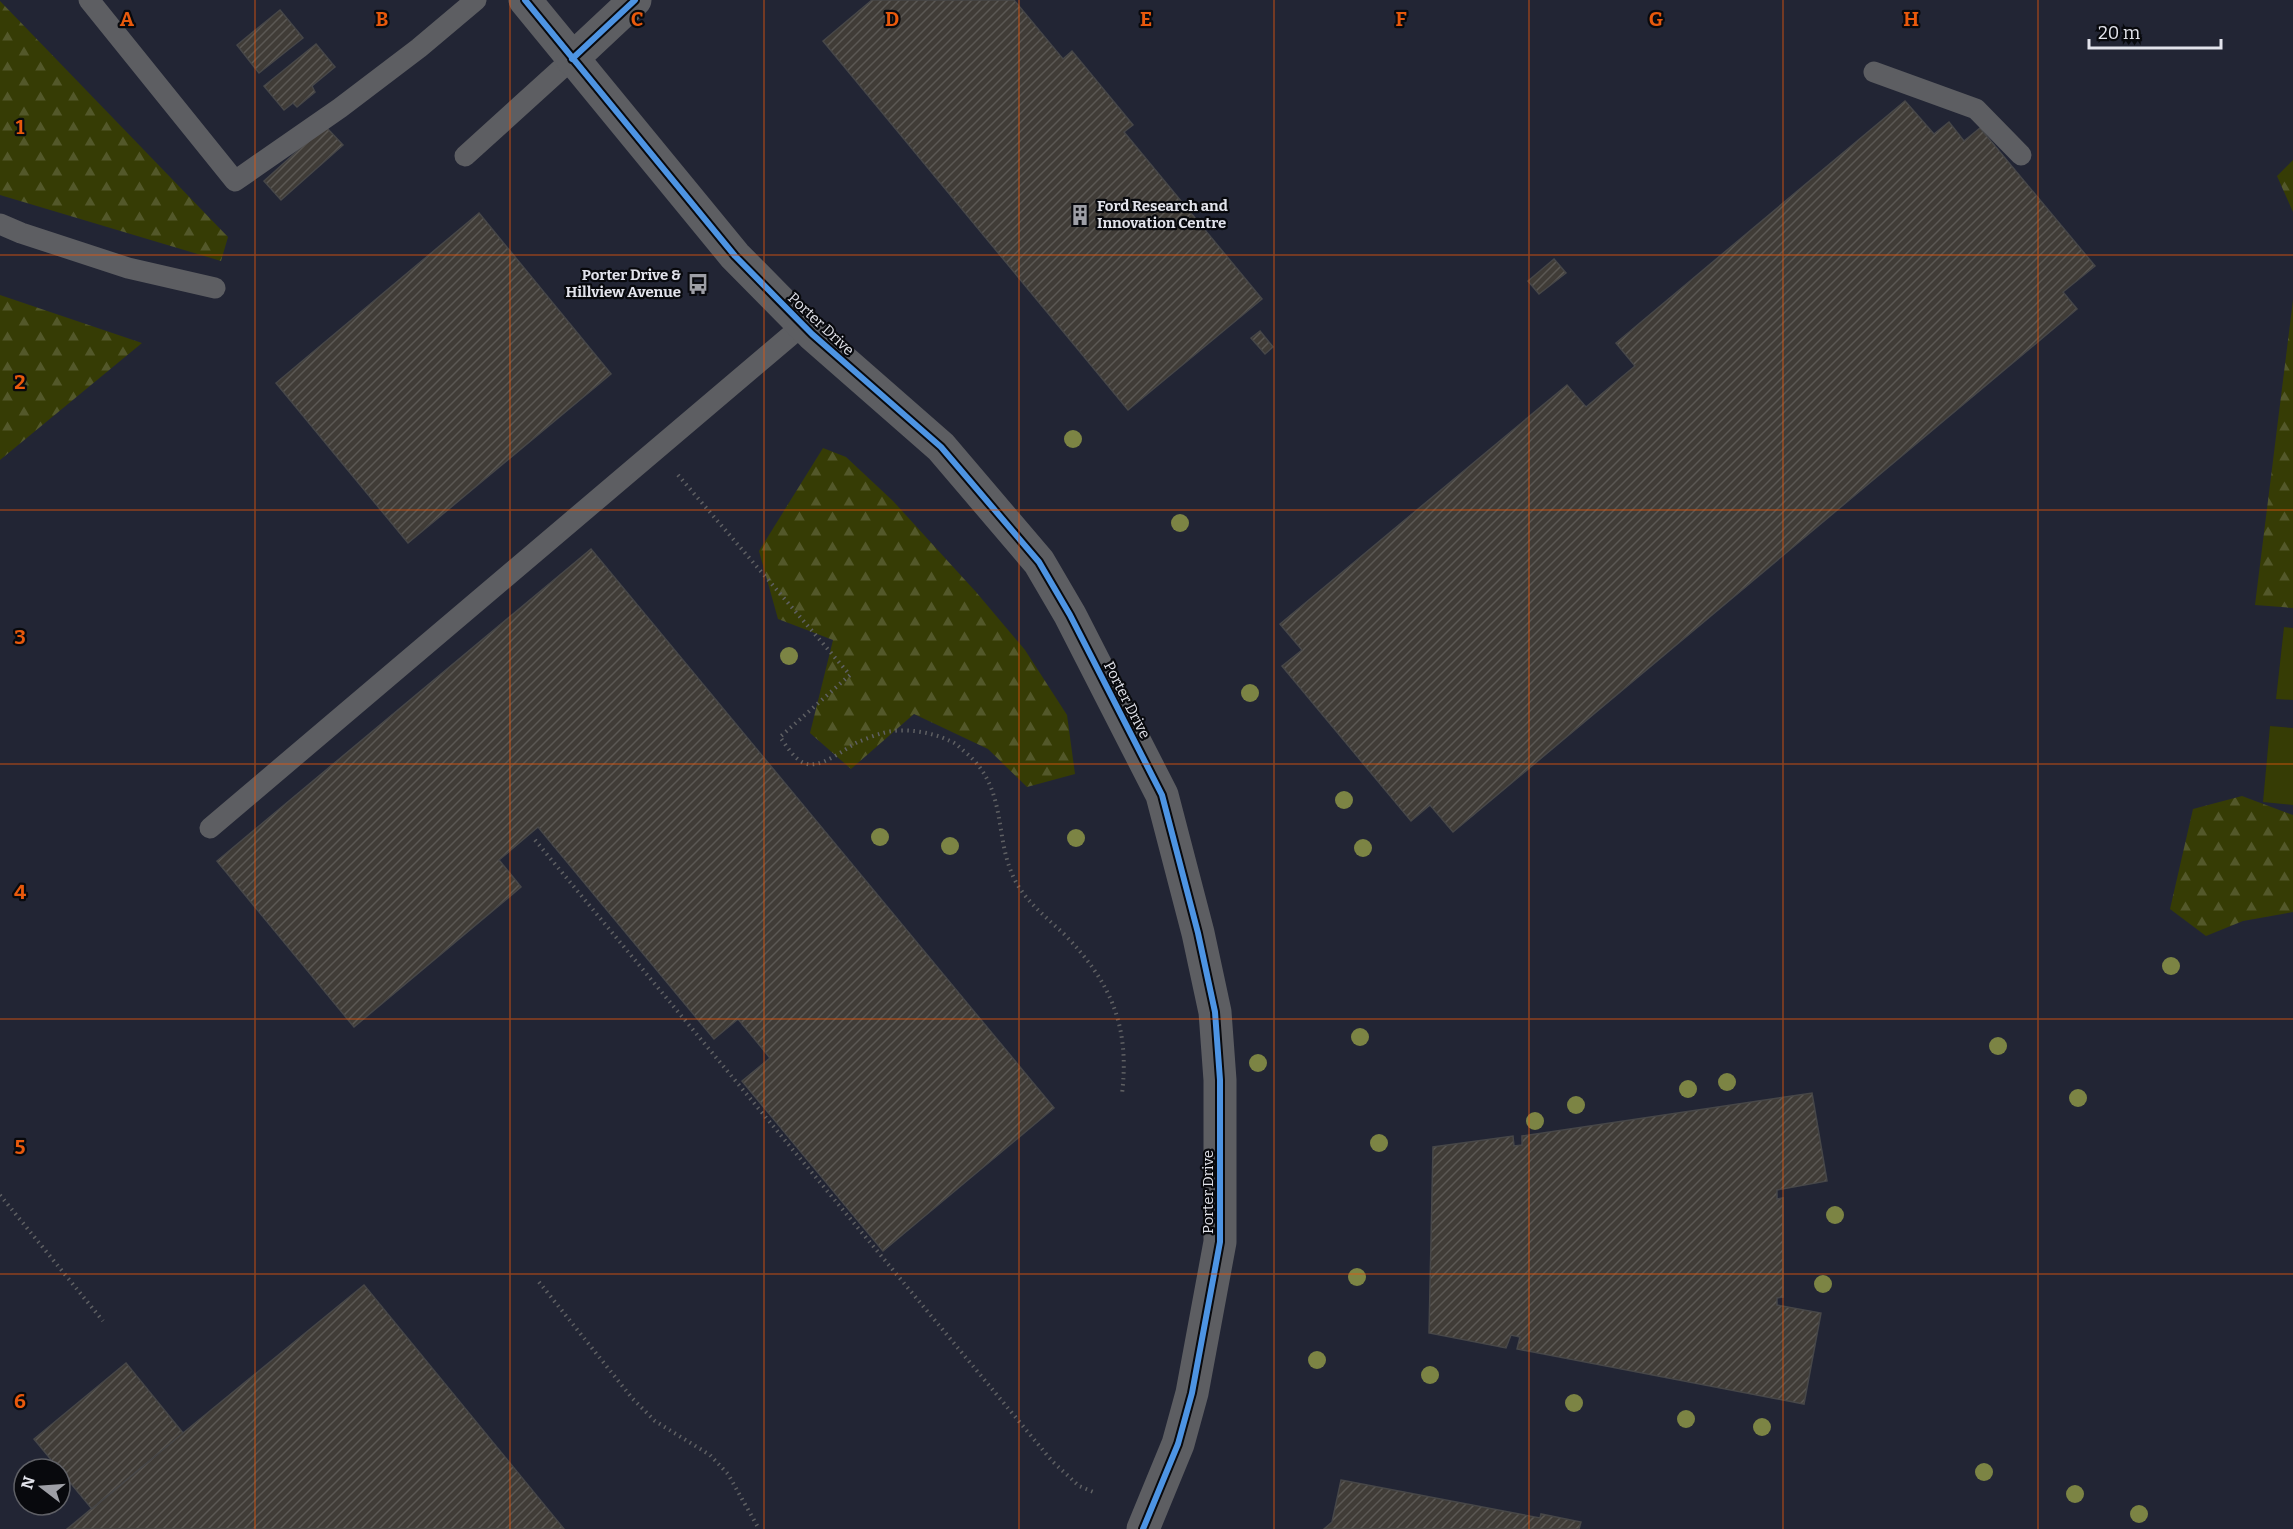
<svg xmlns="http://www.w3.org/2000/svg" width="2293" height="1529" viewBox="0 0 2293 1529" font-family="Bitter,serif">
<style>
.built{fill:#222534;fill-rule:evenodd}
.forest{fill:url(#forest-firs)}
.garden{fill:#363c05}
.building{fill:url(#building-hatch);stroke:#474748;stroke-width:1.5}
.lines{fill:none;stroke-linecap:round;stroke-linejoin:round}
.path{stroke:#5f6063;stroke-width:4;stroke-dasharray:1.5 4.5;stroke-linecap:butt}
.service{stroke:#5d5e62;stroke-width:21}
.tertiary{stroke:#5d5e62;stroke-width:33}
.cycleway-casing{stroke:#08090d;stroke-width:10}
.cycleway{stroke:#4d94e3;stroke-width:6}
.tree{fill:#7c8444}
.grid{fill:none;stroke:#e8590c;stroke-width:1.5;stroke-opacity:0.55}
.labels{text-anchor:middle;stroke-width:4.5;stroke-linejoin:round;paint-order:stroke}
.poi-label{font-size:15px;font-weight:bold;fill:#e2e3eb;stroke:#08090d;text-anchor:start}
.street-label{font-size:15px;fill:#e2e3eb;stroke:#08090d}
.grid-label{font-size:20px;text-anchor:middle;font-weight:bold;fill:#e8590c;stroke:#08090d;stroke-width:4.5;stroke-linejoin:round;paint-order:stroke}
</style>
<defs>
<pattern id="forest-firs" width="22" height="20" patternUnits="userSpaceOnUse" patternTransform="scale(1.5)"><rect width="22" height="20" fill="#363c05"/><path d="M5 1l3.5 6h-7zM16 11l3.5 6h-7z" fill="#53582a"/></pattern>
<pattern id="building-hatch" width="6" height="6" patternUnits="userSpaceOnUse" patternTransform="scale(1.5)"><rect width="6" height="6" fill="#403c37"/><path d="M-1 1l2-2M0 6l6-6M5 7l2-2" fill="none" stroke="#5b5854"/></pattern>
</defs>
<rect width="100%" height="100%" fill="#1f2026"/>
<path class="built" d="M 0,0 L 2293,0 L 2293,1529 L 0,1529 ZM 24,1469 L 60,1469 L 60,1505 L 24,1505 Z"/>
<path class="forest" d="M 0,1 L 228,237 L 221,261 L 0,195 Z
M 2293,160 L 2293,212 L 2277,176 Z
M 0,295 L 142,343 L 0,460 Z
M 2293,300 L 2293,608 L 2255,605 Z
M 823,448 L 846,457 L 893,501 L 976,592 L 1025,650 L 1067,715 L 1075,774 L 1027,787 L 988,749 L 914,714 L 851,769 L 810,733 L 833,640 L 778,619 L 759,551 Z
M 2242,796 L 2293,815 L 2293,912 L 2243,921 L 2206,936 L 2170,909 L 2193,809 Z"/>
<path class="garden" d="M 2284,627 L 2293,628 L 2293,700 L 2276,699 Z
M 2270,726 L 2293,728 L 2293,805 L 2263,802 Z"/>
<path class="building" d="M 872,0 L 1014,0 L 1063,59 L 1072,51 L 1133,125 L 1124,132 L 1262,299 L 1128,410 L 823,41 Z
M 280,10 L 303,38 L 259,73 L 237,45 Z
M 316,44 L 335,67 L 312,86 L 315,92 L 297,107 L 293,103 L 284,110 L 264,86 Z
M 1905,101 L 1934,134 L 1949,122 L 1964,141 L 1980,128 L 2095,266 L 2063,292 L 2077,309 L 1453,832 L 1430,805 L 1411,821 L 1282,666 L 1302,650 L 1280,624 L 1567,385 L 1586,407 L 1635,366 L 1616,343 Z
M 325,126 L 343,145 L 281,200 L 264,181 Z
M 479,213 L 611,374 L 408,543 L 276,383 Z
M 1554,259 L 1566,273 L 1539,294 L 1528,281 Z
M 1260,331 L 1273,347 L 1265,354 L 1251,338 Z
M 591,549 L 1054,1108 L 883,1251 L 742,1081 L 770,1058 L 738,1019 L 714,1039 L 538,827 L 499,860 L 521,887 L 354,1027 L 217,861 Z
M 1812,1093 L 1827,1181 L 1777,1190 L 1777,1199 L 1783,1198 L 1783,1297 L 1777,1298 L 1777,1305 L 1821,1313 L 1804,1404 L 1517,1349 L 1520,1337 L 1511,1335 L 1506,1348 L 1429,1333 L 1433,1147 L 1513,1136 L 1514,1146 L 1522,1145 L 1522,1136 Z
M 364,1285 L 564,1529 L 67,1529 L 183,1433 Z
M 126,1363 L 183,1433 L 92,1509 L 34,1439 Z
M 1341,1480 L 1540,1518 L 1541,1514 L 1581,1522 L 1579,1529 L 1324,1529 L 1332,1522 Z"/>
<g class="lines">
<path class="path" d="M 678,475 L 850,675 L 780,737 C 786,745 794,759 804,763 C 820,770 844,749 858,742 C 866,739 875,735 883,733 C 903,727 932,732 950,741 C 956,743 960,748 965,752 C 1010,789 992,840 1017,884 C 1029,904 1047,918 1064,934 C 1111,982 1130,1026 1122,1094
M 535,840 L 1052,1461 L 1079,1486 L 1096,1493
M 0,1195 L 103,1321
M 539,1282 L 632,1398 L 655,1421 L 710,1455 L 728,1474 L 759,1529"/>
<path class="service" d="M 89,0 L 235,181 L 340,108 L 419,48 L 476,0
M 1874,72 L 1976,109 L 2021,155
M 465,156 L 572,59
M 0,224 L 21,233 L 128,268 L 215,288
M 210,828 L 803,325"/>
<path class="tertiary" d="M 525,0 L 735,256 L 812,334 L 941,447 L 1039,562 L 1070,615 L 1162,795 L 1198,933 L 1215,1012 L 1220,1080 L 1220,1242 L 1192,1393 L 1178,1444 L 1143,1529
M 572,59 L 635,0"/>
<defs>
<path id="cycleway" d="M 525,0 L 735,256 L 812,334 L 941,447 L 1039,562 L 1070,615 L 1162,795 L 1198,933 L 1215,1012 L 1220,1080 L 1220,1242 L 1192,1393 L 1178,1444 L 1143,1529
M 572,59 L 635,0"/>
</defs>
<use href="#cycleway" class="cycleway-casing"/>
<use href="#cycleway" class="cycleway"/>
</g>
<g class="tree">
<circle cx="1073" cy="439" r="9"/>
<circle cx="1180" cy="523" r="9"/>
<circle cx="789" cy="656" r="9"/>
<circle cx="1250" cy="693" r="9"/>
<circle cx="1344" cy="800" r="9"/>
<circle cx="880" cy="837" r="9"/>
<circle cx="1076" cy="838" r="9"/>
<circle cx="950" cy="846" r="9"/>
<circle cx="1363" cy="848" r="9"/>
<circle cx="2171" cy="966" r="9"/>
<circle cx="1360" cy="1037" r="9"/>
<circle cx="1998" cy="1046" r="9"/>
<circle cx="1258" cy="1063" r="9"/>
<circle cx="1727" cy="1082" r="9"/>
<circle cx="1688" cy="1089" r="9"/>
<circle cx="2078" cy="1098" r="9"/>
<circle cx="1576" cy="1105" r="9"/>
<circle cx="1535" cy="1121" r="9"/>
<circle cx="1379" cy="1143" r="9"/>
<circle cx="1835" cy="1215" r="9"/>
<circle cx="1357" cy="1277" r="9"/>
<circle cx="1823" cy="1284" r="9"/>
<circle cx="1317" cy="1360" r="9"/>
<circle cx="1430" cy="1375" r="9"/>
<circle cx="1574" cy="1403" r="9"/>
<circle cx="1686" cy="1419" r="9"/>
<circle cx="1762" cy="1427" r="9"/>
<circle cx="1984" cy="1472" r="9"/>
<circle cx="2075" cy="1494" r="9"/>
<circle cx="2139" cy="1514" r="9"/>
</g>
<path class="grid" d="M 255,0 L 255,1529M 510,0 L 510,1529M 764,0 L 764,1529M 1019,0 L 1019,1529M 1274,0 L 1274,1529M 1529,0 L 1529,1529M 1783,0 L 1783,1529M 2038,0 L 2038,1529M 0,255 L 2293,255M 0,510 L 2293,510M 0,764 L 2293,764M 0,1019 L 2293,1019M 0,1274 L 2293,1274"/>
<defs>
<symbol id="building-bare" viewBox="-9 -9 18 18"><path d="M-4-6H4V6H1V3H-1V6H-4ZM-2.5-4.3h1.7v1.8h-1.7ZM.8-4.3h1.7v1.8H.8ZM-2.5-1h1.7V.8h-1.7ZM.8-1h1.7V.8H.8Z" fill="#9e9fa6" stroke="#08090d" stroke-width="2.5" paint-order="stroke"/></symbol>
<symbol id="bus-bare" viewBox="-9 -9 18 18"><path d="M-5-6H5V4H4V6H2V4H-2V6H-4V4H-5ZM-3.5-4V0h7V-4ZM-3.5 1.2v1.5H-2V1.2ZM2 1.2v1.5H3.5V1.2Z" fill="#9e9fa6" stroke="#08090d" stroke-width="2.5" paint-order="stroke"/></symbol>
</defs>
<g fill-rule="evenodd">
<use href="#building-bare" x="1065" y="200" width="30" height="30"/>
<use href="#bus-bare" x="683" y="269" width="30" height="30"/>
</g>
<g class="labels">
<g class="poi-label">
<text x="1097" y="211">Ford Research and<tspan x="1097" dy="17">Innovation Centre</tspan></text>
<text x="681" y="280" text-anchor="end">Porter Drive &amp;<tspan x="681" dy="17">Hillview Avenue</tspan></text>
</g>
<g class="street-label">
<text transform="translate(821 324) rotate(43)" y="5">Porter Drive</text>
<text transform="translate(1127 700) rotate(63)" y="5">Porter Drive</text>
<text transform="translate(1208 1192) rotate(-90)" y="5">Porter Drive</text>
</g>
</g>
<g class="grid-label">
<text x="127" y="26">A</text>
<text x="382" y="26">B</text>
<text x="637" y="26">C</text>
<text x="892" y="26">D</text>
<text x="1146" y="26">E</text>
<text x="1401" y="26">F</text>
<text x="1656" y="26">G</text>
<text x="1911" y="26">H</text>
<text x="20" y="134">1</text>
<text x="20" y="389">2</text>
<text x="20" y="644">3</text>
<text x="20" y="899">4</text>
<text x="20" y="1154">5</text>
<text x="20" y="1408">6</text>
</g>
<g transform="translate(42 1487) rotate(287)"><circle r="28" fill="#08090d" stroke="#5f6066" stroke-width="1.5"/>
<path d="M0-4.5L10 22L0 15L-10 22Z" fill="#9e9fa6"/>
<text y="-9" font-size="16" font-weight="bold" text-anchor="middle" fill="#e2e3eb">N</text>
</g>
<path d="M2089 39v9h132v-9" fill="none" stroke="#e2e3eb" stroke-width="3"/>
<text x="2098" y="39" font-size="18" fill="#e2e3eb" stroke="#08090d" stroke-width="4.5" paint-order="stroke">20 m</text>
</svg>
